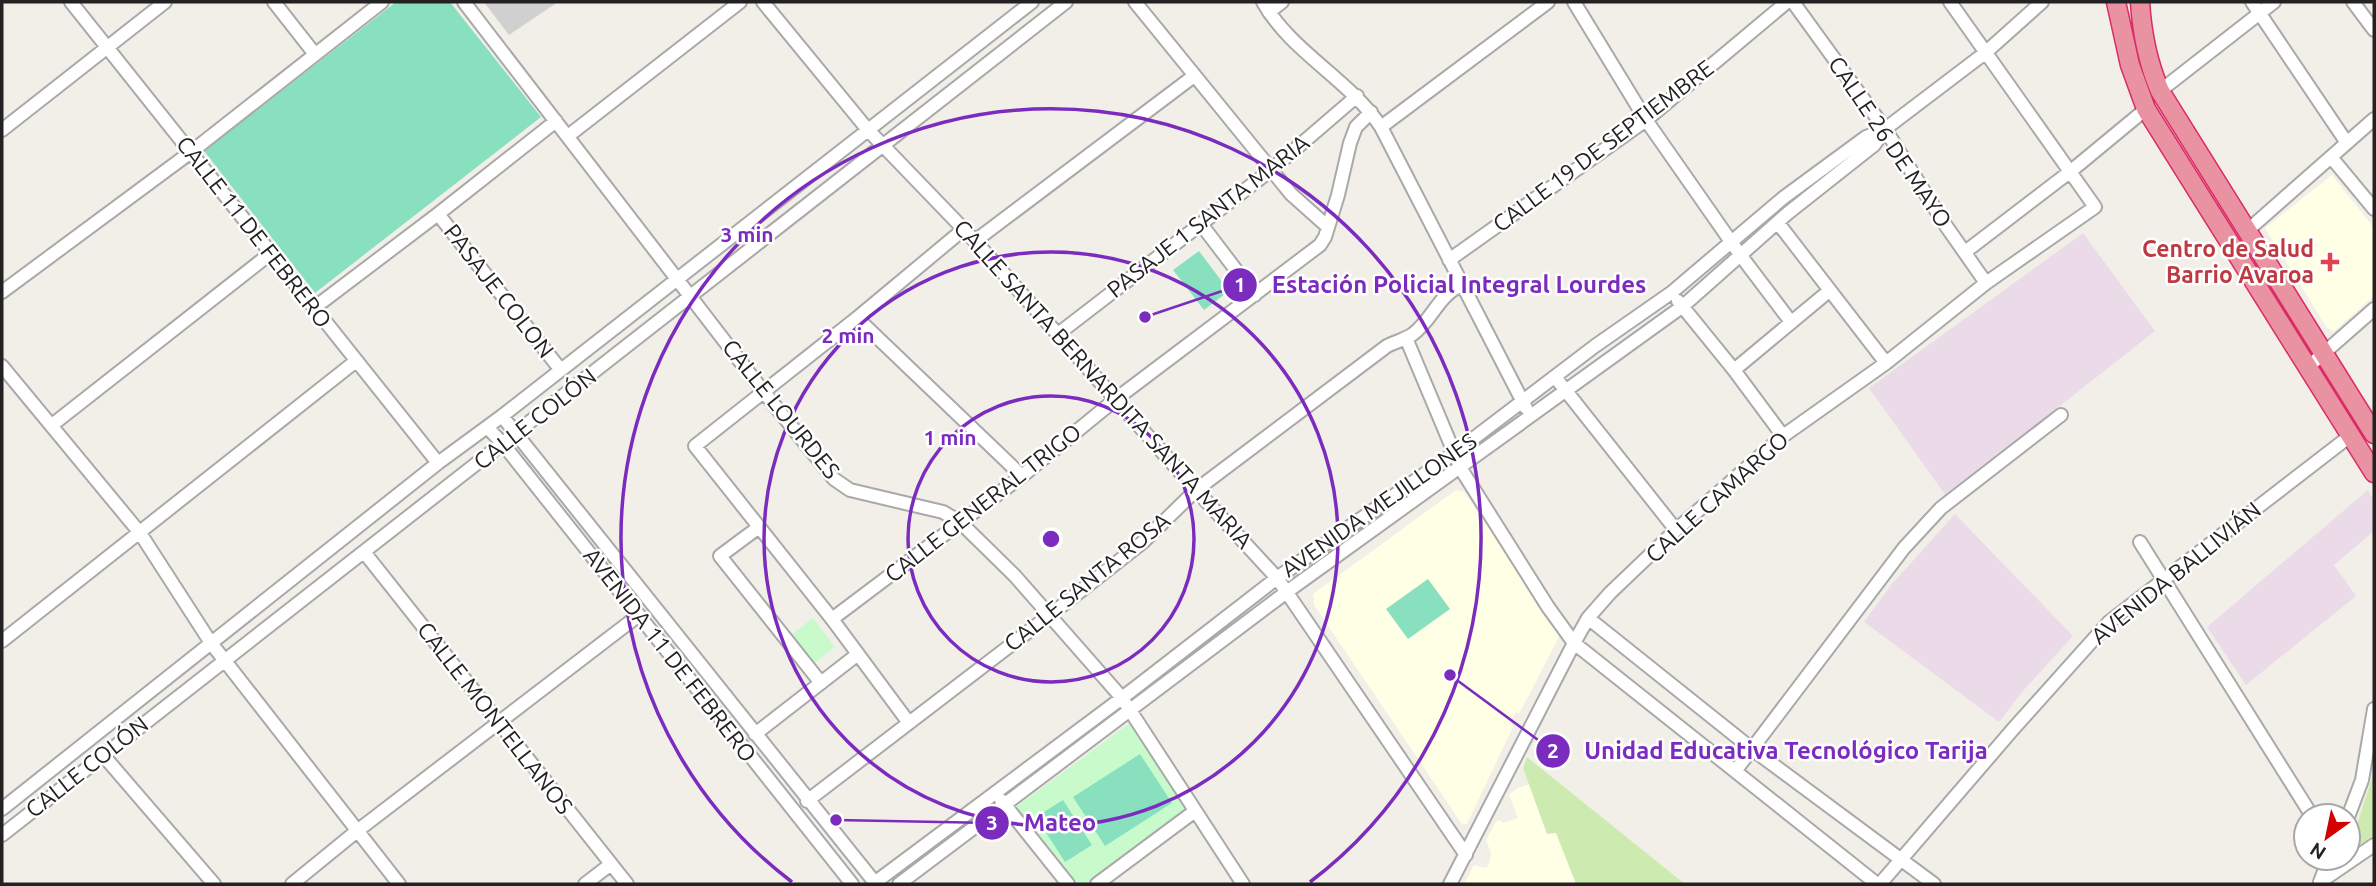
<svg xmlns="http://www.w3.org/2000/svg" width="2376" height="886" viewBox="0 0 2376 886" font-family="Ubuntu,sans-serif">
<style>
.industrial{fill:#ebdbe8}
.education{fill:#ffffe5}
.religious{fill:#d0d0d0}
.grass{fill:#cdebb0}
.park{fill:#c8facc}
.pitch{fill:#88e0be}
.lines{fill:none;stroke-linecap:round;stroke-linejoin:round}
.minor-casing{stroke:#a9a9a9;stroke-width:16}
.highway-casing{stroke:#dc2a67;stroke-width:21}
.minor{stroke:#fff;stroke-width:12}
.highway{stroke:#e892a2;stroke-width:18}
.ring{fill:none;stroke:#7b2cbf;stroke-width:3.5}
.health-dot{fill:#e0444e;stroke:#fff;stroke-width:2.5}
.labels{text-anchor:middle;stroke-width:5;stroke-linejoin:round;paint-order:stroke}
.street-label{font-size:23px;fill:#222;stroke:#fff}
.health-label{font-size:23px;font-weight:bold;fill:#be3a42;stroke:#fff;text-anchor:end}
.centre{fill:#7b2cbf;stroke:#fff;stroke-width:3.5}
.ring-label{font-size:21px;text-anchor:middle;font-weight:bold;fill:#7b2cbf;stroke:#fff;stroke-width:5;stroke-linejoin:round;paint-order:stroke}
.leader{fill:none;stroke:#7b2cbf;stroke-width:2.5}
.callout-dot{fill:#7b2cbf;stroke:#fff;stroke-width:2.5}
.mark-label{font-size:21px;text-anchor:middle;font-weight:bold;fill:#fff}
.callout-label{font-size:24px;text-anchor:middle;font-weight:bold;fill:#7b2cbf;stroke:#fff;stroke-width:5;stroke-linejoin:round;paint-order:stroke}
</style>
<rect width="100%" height="100%" fill="#f2efe9"/>
<path class="industrial" d="M 2083,233 L 2155,331 L 1946,496 L 1869,388 Z
M 2368,490 L 2374,500 L 2374,531 L 2334,565 L 2356,596 L 2246,685 L 2207,627 Z
M 1955,514 L 2073,636 L 2022,692 L 1999,722 L 1864,622 L 1892,584 Z"/>
<path class="education" d="M 2332,175 L 2374,228 L 2374,296 L 2334,331 L 2327,328 L 2265,228 Z
M 1456,490 L 1464,492 L 1557,629 L 1559,637 L 1519,714 L 1516,712 L 1510,721 L 1513,727 L 1467,824 L 1462,824 L 1314,605 L 1313,594 Z
M 1527,757 L 1685,884 L 1464,884 L 1474,865 L 1486,868 L 1489,863 L 1491,853 L 1486,840 L 1495,823 L 1499,820 L 1503,823 L 1518,818 L 1509,795 L 1516,789 L 1529,784 L 1523,768 Z"/>
<path class="religious" d="M 484,2 L 553,2 L 555,4 L 509,35 Z"/>
<path class="grass" d="M 1527,757 L 1685,884 L 1576,884 L 1556,833 L 1547,834 L 1523,768 Z
M 2374,771 L 2374,835 L 2348,853 Z"/>
<path class="park" d="M 813,618 L 835,647 L 813,664 L 791,635 Z
M 1130,723 L 1186,810 L 1086,884 L 1075,884 L 1013,809 Z"/>
<path class="pitch" d="M 396,2 L 450,2 L 541,117 L 315,293 L 204,151 Z
M 1199,251 L 1229,291 L 1204,310 L 1173,270 Z
M 1428,579 L 1450,609 L 1408,639 L 1386,609 Z
M 1140,754 L 1172,803 L 1105,846 L 1073,797 Z
M 1063,800 L 1092,845 L 1065,862 L 1036,817 Z"/>
<g class="lines">
<defs>
<path id="minor" d="M 71,2 L 438,463
M 274,2 L 314,53
M 464,2 L 763,391 L 834,479 L 850,490 L 943,512 L 960,522 L 1015,576 L 1122,698 L 1243,884
M 763,2 L 868,130 L 975,241 L 1196,490 L 1277,578 L 1466,855
M 1135,2 L 1291,194 L 1328,227
M 1263,2 C 1291,52 1349,79 1381,127 L 1526,408
M 1574,2 L 1646,120 L 1741,256 L 1791,322
M 1793,2 L 1885,129 L 1944,223 L 1986,283
M 2252,2 L 2347,143
M 2353,2 L 2374,30
M 1269,12 L 1282,2
M 2160,91 L 2274,2
M 1381,127 L 1548,2
M 2,130 L 165,2
M 568,136 L 740,2
M 2331,157 L 2374,209
M 438,214 L 560,369
M 1778,223 L 1886,363
M 1201,224 L 1255,295
M 2248,230 L 2374,119
M 975,241 L 1194,76
M 1965,252 L 2071,171 L 2146,109
M 1449,260 L 1646,120 L 1787,2
M 2,292 L 191,152 L 382,2
M 1678,301 L 1734,370 L 1783,436
M 314,308 L 438,214 L 556,121
M 857,318 L 1022,476
M 1058,334 L 1271,170 L 1357,96
M 1406,338 L 1461,469 L 1548,607 L 1574,643 L 1877,884
M 2,366 L 140,533 L 211,643 L 399,884
M 2308,367 L 2374,309
M 1734,370 L 1829,291
M 1555,377 L 1676,530
M 502,416 L 876,884
M 52,425 L 271,253
M 487,427 L 503,444 L 852,884
M 759,527 L 720,556 L 821,683
M 2140,542 L 2312,816
M 364,552 L 627,884
M 1588,618 L 1752,749 L 1934,884
M 832,619 L 1022,476 L 1116,399 L 1320,245 L 1325,237 L 1338,195 L 1350,143 L 1356,127 L 1371,112
M 2,641 L 356,361
M 909,723 L 832,619 L 695,446 L 857,318 L 964,229
M 755,734 L 858,654
M 103,755 L 214,884
M 1736,770 L 1904,548 L 1941,508 L 2061,415
M 1001,800 L 1068,884
M 807,801 L 1050,615 L 1143,542 L 1196,490 L 1387,346 C 1395,342 1406,339 1413,334 C 1433,319 1438,295 1462,285
M 2,809 L 438,463 L 502,416 L 1032,2
M 2348,817 L 2362,780 L 2374,709
M 2,835 L 1066,2
M 2320,882 L 2329,858
M 292,884 L 357,831 L 639,615
M 585,884 L 611,864
M 873,884 L 1122,698 L 1277,578 L 1453,454 L 1595,346 L 1671,293 L 1783,198 L 1866,137 L 1885,129 L 1985,53 L 2042,2
M 899,884 L 1288,591 L 1683,306 L 1788,213 L 1874,145 L 1885,129
M 1097,884 L 1195,811
M 1450,884 L 1574,643 L 1588,618 L 1610,593 L 1676,530 L 1783,436 L 1886,363 L 1986,283 L 2095,207 L 1950,2
M 1880,884 L 2014,728 L 2109,622 L 2350,436
M 2321,884 L 2320,882 L 2374,845"/>
<path id="highway" d="M 2116,2 L 2130,65 L 2146,109 L 2374,473
M 2140,2 C 2142,34 2147,61 2160,91 L 2374,434"/>
</defs>
<use href="#minor" class="minor-casing"/>
<use href="#highway" class="highway-casing"/>
<use href="#minor" class="minor"/>
<use href="#highway" class="highway"/>
</g>
<g class="ring">
<circle cx="1051" cy="539" r="143"/>
<circle cx="1051" cy="539" r="287"/>
<path d="M792 882A430 430 0 1 1 1310 882"/>
</g>
<path class="health-dot" d="M2326.5 251.5h7v7h7v7h-7v7h-7v-7h-7v-7h7z"/>
<g class="labels">
<g class="street-label">
<text transform="translate(1890 142) rotate(56)" y="8">CALLE 26 DE MAYO</text>
<text transform="translate(1603 146) rotate(-37)" y="8">CALLE 19 DE SEPTIEMBRE</text>
<text transform="translate(1208 216) rotate(-38)" y="8">PASAJE 1 SANTA MARIA</text>
<text transform="translate(254 232) rotate(52)" y="8">CALLE 11 DE FEBRERO</text>
<text transform="translate(499 291) rotate(52)" y="8">PASAJE COLON</text>
<text transform="translate(1103 384) rotate(48)" y="8">CALLE SANTA BERNARDITA SANTA MARIA</text>
<text transform="translate(781 409) rotate(51)" y="8">CALLE LOURDES</text>
<text transform="translate(535 419) rotate(-38)" y="8">CALLE COLÓN</text>
<text transform="translate(1717 497) rotate(-42)" y="8">CALLE CAMARGO</text>
<text transform="translate(983 503) rotate(-38)" y="8">CALLE GENERAL TRIGO</text>
<text transform="translate(1379 505) rotate(-35)" y="8">AVENIDA MEJILLONES</text>
<text transform="translate(2176 573) rotate(-39)" y="8">AVENIDA BALLIVIÁN</text>
<text transform="translate(1087 582) rotate(-39)" y="8">CALLE SANTA ROSA</text>
<text transform="translate(670 655) rotate(52)" y="8">AVENIDA 11 DE FEBRERO</text>
<text transform="translate(495 718) rotate(52)" y="8">CALLE MONTELLANOS</text>
<text transform="translate(87 767) rotate(-38)" y="8">CALLE COLÓN</text>
</g>
<g class="health-label">
<text x="2314" y="257">Centro de Salud<tspan x="2314" dy="26">Barrio Avaroa</tspan></text>
</g>
</g>
<circle cx="1051" cy="539" r="10" class="centre"/>
<g class="ring-label">
<text x="747" y="242">3 min</text>
<text x="848" y="343">2 min</text>
<text x="950" y="445">1 min</text>
</g>
<path class="leader" d="M1145 317L1240 285M1450 675L1553 751M836 820L992 823"/>
<g class="callout-dot">
<circle cx="1145" cy="317" r="7"/>
<circle cx="1450" cy="675" r="7"/>
<circle cx="836" cy="820" r="7"/>
<circle cx="1240" cy="285" r="18"/>
<circle cx="1553" cy="751" r="18"/>
<circle cx="992" cy="823" r="18"/>
</g>
<g class="mark-label">
<text x="1240" y="292">1</text>
<text x="1553" y="758">2</text>
<text x="992" y="830">3</text>
</g>
<g class="callout-label">
<text x="1459" y="293">Estación Policial Integral Lourdes</text>
<text x="1786" y="759">Unidad Educativa Tecnológico Tarija</text>
<text x="1060" y="831">Mateo</text>
</g>
<rect width="2376" height="886" fill="none" stroke="#222222" stroke-width="7"/>
<g transform="translate(2327 837) rotate(213)"><circle r="33" fill="#ffffff" stroke="#a7a7a7" stroke-width="2"/>
<path d="M0-5L12 26L0 18L-12 26Z" fill="#d40000"/>
<text y="-10" font-size="19" font-weight="bold" text-anchor="middle" fill="#222222">N</text>
</g>
</svg>
